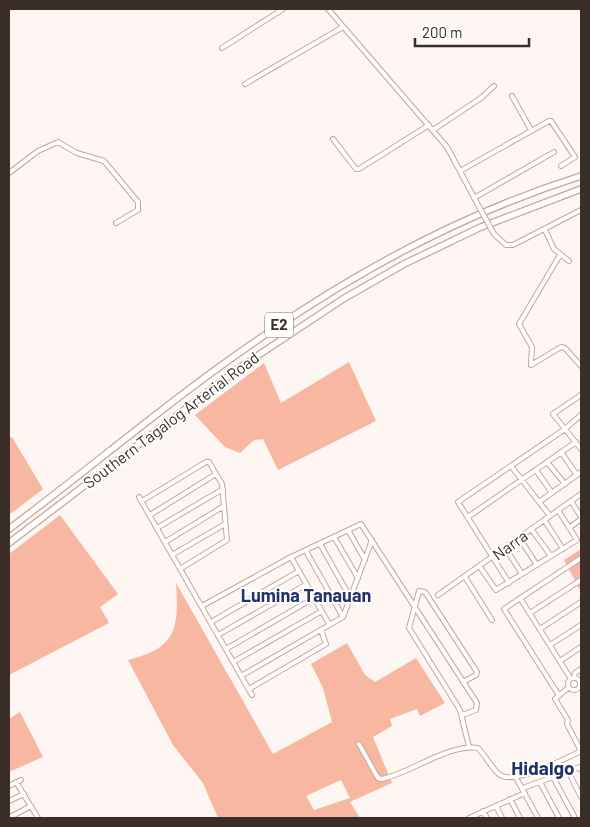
<svg xmlns="http://www.w3.org/2000/svg" width="590" height="827" viewBox="0 0 590 827" font-family="Barlow,sans-serif">
<style>
.green{fill:#f7b7a0;fill-rule:evenodd}
.lines{fill:none;stroke-linecap:round;stroke-linejoin:round}
.minor-casing{stroke:#c6a599;stroke-width:6}
.highway-casing{stroke:#c6a599;stroke-width:8}
.minor{stroke:#fff;stroke-width:4}
.highway{stroke:#fff;stroke-width:5.5}
.minor-bridge-casing{stroke:#c6a599;stroke-width:6;stroke-linecap:butt}
.minor-bridge{stroke:#fff;stroke-width:4}
.labels{text-anchor:middle;stroke-width:4;stroke-linejoin:round;paint-order:stroke}
.shield{fill:#fff;stroke:#766d69;stroke-width:1}
.shield-label{font-size:15px;font-weight:bold;fill:#3b2e29}
.street-label{font-size:16px;fill:#3b2e29;stroke:#fff}
.neighbourhood-label{font-size:18px;font-weight:bold;fill:#24326b;stroke:#fff}
.quarter-label{font-size:19px;font-weight:bold;fill:#24326b;stroke:#fff}
</style>
<rect width="100%" height="100%" fill="#fdf6f3"/>
<path class="green" d="M 349,362 L 376,421 L 278,470 L 263,439 L 254,440 L 240,453 L 225,447 L 195,415 L 264,363 L 281,403 Z
M 12,437 L 43,489 L 9,515 L 9,438 Z
M 60,515 L 118,594 L 100,607 L 109,623 L 9,675 L 9,554 Z
M 581,549 L 581,592 L 564,560 Z
M 176,583 L 273,754 L 332,722 L 323,688 L 311,664 L 347,643 L 365,675 L 375,682 L 416,658 L 445,703 L 420,716 L 417,709 L 390,719 L 392,726 L 373,737 L 392,783 L 350,802 L 360,818 L 218,818 L 203,783 L 173,745 L 128,660 C 176,648 179,630 176,583 ZM 341,780 L 350,798 L 314,810 L 306,796 Z
M 20,712 L 43,757 L 9,772 L 9,719 Z"/>
<g class="lines">
<defs>
<path id="minor" d="M 328,9 L 447,147 L 477,203
M 222,48 L 283,9
M 245,84 L 343,27
M 512,96 L 531,130
M 433,130 L 481,98 L 494,86
M 333,139 L 356,169 L 359,169 L 429,125
M 460,171 L 549,121 L 551,121 L 575,157 L 561,166
M 9,173 L 38,151 L 58,142 L 77,153 L 104,161 L 138,202 L 138,210 L 116,223
M 474,198 L 554,152
M 545,230 L 554,249 L 569,261
M 494,234 L 506,245 L 513,245 L 581,210
M 560,255 L 519,324 L 532,347 L 531,365 L 561,347 L 565,348 L 581,366
M 581,395 L 553,414 L 581,449
M 561,452 L 577,475
M 547,462 L 565,484
M 511,466 L 550,516
M 536,470 L 552,493
M 139,497 L 252,695
M 142,501 L 206,462 L 209,462 L 222,484 L 227,540 L 180,569
M 571,501 L 581,517
M 539,502 L 581,472
M 150,515 L 216,474
M 468,517 L 576,442
M 545,521 L 563,549
M 157,528 L 223,489
M 569,528 L 581,519
M 348,530 L 365,560
M 532,530 L 551,556
M 334,537 L 358,578
M 520,539 L 537,565
M 165,542 L 224,506
M 320,544 L 350,597
M 506,549 L 522,574
M 306,551 L 343,617
M 172,555 L 225,524
M 291,557 L 329,624
M 480,567 L 496,590 L 577,540 L 558,510
M 465,577 L 492,620
M 509,583 L 458,502 L 565,429 L 581,415
M 438,595 L 581,494
M 520,598 L 571,679
M 202,606 L 291,557 L 361,524 L 477,703 L 476,710 L 462,715
M 530,613 L 581,580
M 211,622 L 299,571
M 540,629 L 581,602
M 218,635 L 307,584
M 550,645 L 581,625
M 226,649 L 314,598
M 560,661 L 581,647
M 233,662 L 322,611
M 241,676 L 343,617 L 372,540
M568 684a6 6 0 1 1 12 0a6 6 0 1 1-12 0Z
M 574,678 L 575,673 L 581,669
M 463,682 L 476,675 L 477,672 L 425,592 L 419,591 L 409,628 L 460,710 L 469,747
M 569,687 L 555,699 L 568,720 L 567,724 L 581,751
M 249,689 L 326,644 L 321,630
M 558,694 L 504,609 L 581,558
M 359,744 L 378,778 L 381,779 C 407,775 450,743 478,748 C 485,755 492,769 500,775 C 515,785 567,758 581,751
M 568,771 L 581,797
M 515,776 L 538,818
M 553,777 L 575,818
M 16,782 L 38,818
M 540,782 L 559,818
M 9,786 L 21,780
M 523,788 L 580,767 L 581,770
M 510,799 L 520,818
M 9,801 L 24,794
M 496,806 L 502,818
M 483,811 L 487,818
M 10,817 L 31,806
M 469,818 L 525,793"/>
<path id="highway" d="M 9,529 C 96,464 178,393 268,333 C 364,267 470,211 581,176
M 9,543 L 242,366 L 343,299 L 404,264 L 481,227 L 581,189"/>
</defs>
<use href="#minor" class="minor-casing"/>
<use href="#highway" class="highway-casing"/>
<use href="#minor" class="minor"/>
<use href="#highway" class="highway"/>
<defs>
<path id="minor-bridge" d="M 477,203 L 494,234"/>
</defs>
<use href="#minor-bridge" class="minor-bridge-casing"/>
<use href="#minor-bridge" class="minor-bridge"/>
</g>
<g class="labels">
<rect class="shield" x="265" y="312.5" width="28" height="25" rx="4"/>
<g class="shield-label">
<text x="279" y="330">E2</text>
</g>
<g class="street-label">
<text transform="translate(171 420) rotate(-37)" y="6">Southern Tagalog Arterial Road</text>
<text transform="translate(510 545) rotate(-36)" y="6">Narra</text>
</g>
<g class="neighbourhood-label">
<text x="306" y="602">Lumina Tanauan</text>
</g>
<g class="quarter-label">
<text x="543" y="775">Hidalgo</text>
</g>
</g>
<rect width="590" height="827" fill="none" stroke="#3b2e29" stroke-width="20"/>
<path d="M415 38v8h114v-8" fill="none" stroke="#3b2e29" stroke-width="2.5"/>
<text x="422" y="38" font-size="15" fill="#3b2e29" stroke="#ffffff" stroke-width="4" paint-order="stroke">200 m</text>
</svg>
